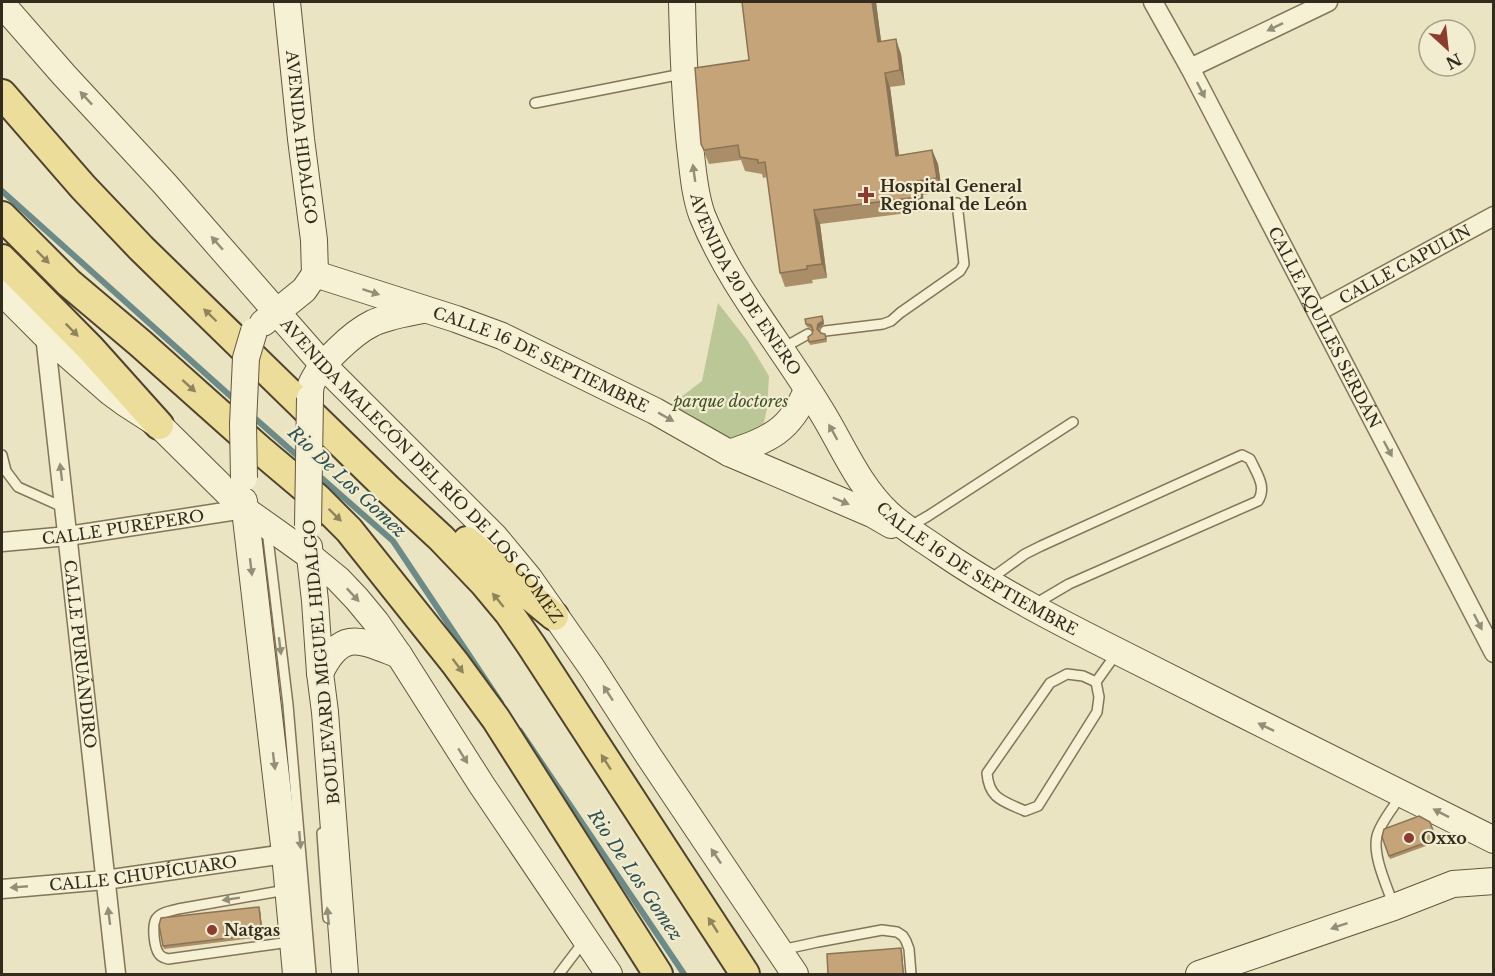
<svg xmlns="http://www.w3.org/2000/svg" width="1495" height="976" viewBox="0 0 1495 976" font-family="'Libre Baskerville',serif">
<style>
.green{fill:#bbc796}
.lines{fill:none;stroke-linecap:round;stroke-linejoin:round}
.stream{stroke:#6c8a87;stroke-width:6}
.lane-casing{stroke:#83755a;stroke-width:12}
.street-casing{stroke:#83755a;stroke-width:21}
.secondary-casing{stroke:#64563e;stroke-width:28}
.primary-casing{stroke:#50432e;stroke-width:32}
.lane{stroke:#f6f0d4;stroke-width:9}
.street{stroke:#f6f0d4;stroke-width:18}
.secondary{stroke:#f6f0d4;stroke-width:26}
.primary{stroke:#ecdd9b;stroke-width:28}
.secondary-bridge-casing{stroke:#64563e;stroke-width:28;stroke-linecap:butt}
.secondary-bridge{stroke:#f6f0d4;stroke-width:26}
.wall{fill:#aa8d69}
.shaded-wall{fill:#8b7355}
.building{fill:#c6a47a;stroke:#8b7355;stroke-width:1.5}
.oneway{fill:#948e78}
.oneway2{fill:#90845c}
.poi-dot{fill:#8d3a2f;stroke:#f2edd0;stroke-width:2}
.labels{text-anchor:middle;stroke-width:4.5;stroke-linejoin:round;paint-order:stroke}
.street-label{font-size:16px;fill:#332b1d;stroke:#f2edd0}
.poi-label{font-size:16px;font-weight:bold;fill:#332b1d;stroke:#f2edd0;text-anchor:start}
.park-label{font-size:16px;font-style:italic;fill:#3f4e25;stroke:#f2edd0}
.water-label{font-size:18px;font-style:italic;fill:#2e5052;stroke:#f2edd0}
</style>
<rect width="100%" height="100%" fill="#eae4c2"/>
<path class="green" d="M 718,303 L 747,340 L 769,376 L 767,409 L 763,426 C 737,441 727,442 702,424 C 698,422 695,417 691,415 C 684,411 676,409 668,407 L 702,381 Z"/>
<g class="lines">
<path class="stream" d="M 2,191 L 236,401
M 250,414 L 301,459
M 317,474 L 393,541 L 501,703
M 520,731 L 684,974"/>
<defs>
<path id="lane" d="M 535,103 L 682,74
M 825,331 L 883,324 L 891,321 L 900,313 L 960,271 L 964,264 L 957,203
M 783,348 L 808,334
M 2,455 L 6,471 L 18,487 L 65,508
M 909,527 L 928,516 L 1073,422
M 267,530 L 288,705 L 311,974
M 989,580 L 1025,554 L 1041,546 L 1242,455 L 1250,459 C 1257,474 1267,487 1258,501 L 1069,584 L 1035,604
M 1096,682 L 1083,676 L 1067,674 L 1050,683 L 987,773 C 989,799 1003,801 1025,811 L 1038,806 L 1097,712 L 1099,697 L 1096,682 L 1116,654
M 322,833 L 328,918
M 286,890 L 178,909 C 171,911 161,912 156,919 C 152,927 154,947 159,954 C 162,958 163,957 168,959 L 290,942
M 1393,904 C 1387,886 1372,855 1377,836 C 1380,823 1394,807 1401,795
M 781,950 L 818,942 L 882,930 L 897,932 L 903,936 L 906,941 L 909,949 L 911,974
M 559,974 L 584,941"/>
<g id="street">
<path id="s1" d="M 1153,2 L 1190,68 L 1494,653"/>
<path d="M 1190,68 L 1328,2"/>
<path id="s2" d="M 1317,312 L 1494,216"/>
<path id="s3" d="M 45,335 L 116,974"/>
<path id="s4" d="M 2,542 L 68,536 L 244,509"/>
<path id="s5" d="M 2,889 L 105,880 L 285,854"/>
</g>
<g id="secondary">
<path id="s6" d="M 287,2 L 301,139 L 314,240 L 315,274"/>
<path id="s7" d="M 682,2 C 683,50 685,98 690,146 C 693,169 694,193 702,215 C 730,285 781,344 820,409 C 842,444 857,484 889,514 C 904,528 923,539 940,551 C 997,590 1059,622 1121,653 C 1245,716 1369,777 1494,840"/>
<path id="s8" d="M 2,4 L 64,75 L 164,183 L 324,366 L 495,537 L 529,578 L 592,668 L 648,755 L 795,974"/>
<path id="s9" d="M 315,274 L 456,319 L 502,336 L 655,411 L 729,453 L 872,514 L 891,525"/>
<path d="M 2,292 L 45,335 L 110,392 L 125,403 L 159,425 L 244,509 L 310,556 L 338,579 L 357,599 L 376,622 L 399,655 L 481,784 L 609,974"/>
<path d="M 263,323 L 304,290 L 315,274"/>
<path d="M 310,398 C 310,394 310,389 311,385 C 319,364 354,332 373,323 C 389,316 406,313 423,310"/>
<path d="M 729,453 C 770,439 790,431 807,390"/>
<path d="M 244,501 L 285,854 L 296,974"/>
<path d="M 309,547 L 315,601 L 320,673 L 325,712 L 345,974"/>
<path d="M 320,673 C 342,628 360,640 399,655"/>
<path d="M 1199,974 L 1394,907 L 1453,884 L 1494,881"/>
</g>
<path id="primary" d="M 2,94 L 83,187 L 141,248 L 388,489 L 441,538 L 484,583 L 509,613 L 531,645 L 745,974
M 2,216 L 69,283 L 140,343 L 260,450 L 317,498 L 349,530 L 455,663 L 496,719 L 658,974
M 2,259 L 90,348 L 159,425
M 467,541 L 520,588 L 554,616"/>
</defs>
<use href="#lane" class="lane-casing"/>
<use href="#street" class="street-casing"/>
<use href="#secondary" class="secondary-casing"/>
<use href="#primary" class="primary-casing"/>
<use href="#lane" class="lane"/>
<use href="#street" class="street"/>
<use href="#secondary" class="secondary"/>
<use href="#primary" class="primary"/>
<defs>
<path id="secondary-bridge" d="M 244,478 L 243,424 L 246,358 L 254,331
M 308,526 L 310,398"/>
</defs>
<use href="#secondary-bridge" class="secondary-bridge-casing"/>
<use href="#secondary-bridge" class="secondary-bridge"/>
</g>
<path class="wall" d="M 742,2 L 876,2 L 881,41 L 901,54 L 905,85 L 890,87 L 899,155 L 932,150 L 938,164 L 942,192 L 923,195 L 924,211 L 820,224 L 827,278 L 812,280 L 813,283 L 785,287 L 780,273 L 767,177 L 763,178 L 762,174 L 745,171 L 741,160 L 709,164 L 701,144 L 749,60 Z
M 823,320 L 824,324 L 819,328 L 819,331 L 826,338 L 827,342 L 810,345 L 809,342 L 813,331 L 812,329 L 807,327 L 806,324 Z
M 1430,822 L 1437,842 L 1390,859 L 1382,837 Z
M 259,907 L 260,910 L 263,937 L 164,949 L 163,946 Z"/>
<path class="shaded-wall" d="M 872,2 L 876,2 L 883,56 L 878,42 Z
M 896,39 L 901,54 L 905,85 L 900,70 Z
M 885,73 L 890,87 L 901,170 L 896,156 Z
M 932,150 L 938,164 L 942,192 L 937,178 Z
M 918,181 L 923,195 L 924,211 L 919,197 Z
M 814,210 L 820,224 L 827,278 L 822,264 Z
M 822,316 L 824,324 L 819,328 L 818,332 L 817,329 L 818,324 Z
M 259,907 L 260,910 L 263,937 L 262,934 Z
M 901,948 L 902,952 L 904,975 L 903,971 Z"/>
<path class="building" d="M 742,2 L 872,2 L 878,42 L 896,39 L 900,70 L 885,73 L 896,156 L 932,150 L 937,178 L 918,181 L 919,197 L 814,210 L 822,264 L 807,266 L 807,269 L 780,273 L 765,162 L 758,163 L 758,160 L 740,157 L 738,145 L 704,150 L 701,144 L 695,68 L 749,60 Z
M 822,316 L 823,321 L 818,324 L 817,329 L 821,333 L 825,334 L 826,339 L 809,342 L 808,337 L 812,334 L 813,330 L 811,325 L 806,324 L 805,319 Z
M 1419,816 L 1430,822 L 1436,839 L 1389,856 L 1382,837 L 1384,829 Z
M 259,907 L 262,934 L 163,946 L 159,925 L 161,918 Z
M 901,948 L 903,971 L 904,975 L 828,975 L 827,954 Z"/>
<defs><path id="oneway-solid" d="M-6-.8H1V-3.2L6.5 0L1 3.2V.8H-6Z" transform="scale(1.5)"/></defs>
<g class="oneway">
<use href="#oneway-solid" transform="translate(1275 27) rotate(154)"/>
<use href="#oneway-solid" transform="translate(1201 90) rotate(63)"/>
<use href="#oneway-solid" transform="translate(86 98) rotate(-133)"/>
<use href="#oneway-solid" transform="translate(694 173) rotate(-98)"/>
<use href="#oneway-solid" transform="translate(217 243) rotate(-131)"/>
<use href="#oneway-solid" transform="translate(371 292) rotate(18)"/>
<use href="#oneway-solid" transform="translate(666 417) rotate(29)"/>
<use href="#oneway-solid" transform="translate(833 432) rotate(-119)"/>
<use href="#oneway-solid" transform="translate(1388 449) rotate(62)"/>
<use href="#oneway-solid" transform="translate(61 472) rotate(-97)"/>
<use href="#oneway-solid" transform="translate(841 501) rotate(23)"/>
<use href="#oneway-solid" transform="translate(251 567) rotate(83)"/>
<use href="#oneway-solid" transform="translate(353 595) rotate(47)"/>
<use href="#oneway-solid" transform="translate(1478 622) rotate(63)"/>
<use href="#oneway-solid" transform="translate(280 646) rotate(83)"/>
<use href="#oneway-solid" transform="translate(608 693) rotate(-123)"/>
<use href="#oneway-solid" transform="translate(1266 727) rotate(-154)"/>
<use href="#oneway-solid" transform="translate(463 756) rotate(58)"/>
<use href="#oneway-solid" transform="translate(274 761) rotate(83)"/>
<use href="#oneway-solid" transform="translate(1441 813) rotate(-153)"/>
<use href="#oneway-solid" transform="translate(300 840) rotate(85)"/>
<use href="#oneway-solid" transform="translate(716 856) rotate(-124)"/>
<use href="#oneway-solid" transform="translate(19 887) rotate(175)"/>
<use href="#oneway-solid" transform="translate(231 899) rotate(171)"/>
<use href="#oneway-solid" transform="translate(109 916) rotate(-97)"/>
<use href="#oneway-solid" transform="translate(328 916) rotate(-96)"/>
<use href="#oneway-solid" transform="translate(1339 926) rotate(161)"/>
</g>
<g class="oneway2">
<use href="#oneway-solid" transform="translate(43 257) rotate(45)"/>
<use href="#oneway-solid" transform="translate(210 315) rotate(-136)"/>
<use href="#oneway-solid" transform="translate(72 330) rotate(45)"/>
<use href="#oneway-solid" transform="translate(189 386) rotate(42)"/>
<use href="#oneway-solid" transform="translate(335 515) rotate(44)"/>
<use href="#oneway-solid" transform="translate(498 600) rotate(-129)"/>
<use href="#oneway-solid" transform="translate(458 666) rotate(53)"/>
<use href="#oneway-solid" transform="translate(606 762) rotate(-123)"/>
<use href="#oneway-solid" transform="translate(713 925) rotate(-123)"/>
</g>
<g class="poi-dot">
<path d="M863 186h6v6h6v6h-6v6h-6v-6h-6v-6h6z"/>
<circle cx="1409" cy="838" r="6"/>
<circle cx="212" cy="930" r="6"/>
</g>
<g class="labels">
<g class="street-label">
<text dy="6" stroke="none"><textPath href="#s6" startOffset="136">AVENIDA HIDALGO</textPath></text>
<text dy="6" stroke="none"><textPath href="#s2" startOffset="100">CALLE CAPULÍN</textPath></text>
<text dy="6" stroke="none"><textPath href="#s7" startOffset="296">AVENIDA 20 DE ENERO</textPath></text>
<text dy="6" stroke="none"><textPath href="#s1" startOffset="368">CALLE AQUILES SERDÁN</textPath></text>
<text dy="6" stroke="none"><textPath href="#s9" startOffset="242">CALLE 16 DE SEPTIEMBRE</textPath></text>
<text dy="6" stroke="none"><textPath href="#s8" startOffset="628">AVENIDA MALECÓN DEL RÍO DE LOS GÓMEZ</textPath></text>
<text dy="6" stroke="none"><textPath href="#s4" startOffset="122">CALLE PURÉPERO</textPath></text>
<text dy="6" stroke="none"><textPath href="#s7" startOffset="672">CALLE 16 DE SEPTIEMBRE</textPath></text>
<text dy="6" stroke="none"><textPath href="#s3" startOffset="321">CALLE PURUÁNDIRO</textPath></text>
<text transform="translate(321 662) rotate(-95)" y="6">BOULEVARD MIGUEL HIDALGO</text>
<text dy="6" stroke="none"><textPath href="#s5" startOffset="142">CALLE CHUPÍCUARO</textPath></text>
</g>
<g class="poi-label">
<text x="880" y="192">Hospital General<tspan x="880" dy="18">Regional de León</tspan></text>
<text x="1421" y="844">Oxxo</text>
<text x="224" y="936">Natgas</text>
</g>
<g class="park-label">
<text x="731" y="407">parque doctores</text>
</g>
<g class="water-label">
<text transform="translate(347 482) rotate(43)" y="6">Rio De Los Gomez</text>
<text transform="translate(635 875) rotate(56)" y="6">Rio De Los Gomez</text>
</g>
</g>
<rect width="1495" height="976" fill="none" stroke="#332b1d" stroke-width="6"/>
<g transform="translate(1447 48) rotate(153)"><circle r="28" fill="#f2edd0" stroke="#a69f88" stroke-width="1.5"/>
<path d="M0-4.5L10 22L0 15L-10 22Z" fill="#8d3a2f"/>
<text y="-9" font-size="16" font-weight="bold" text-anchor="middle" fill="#332b1d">N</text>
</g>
</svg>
